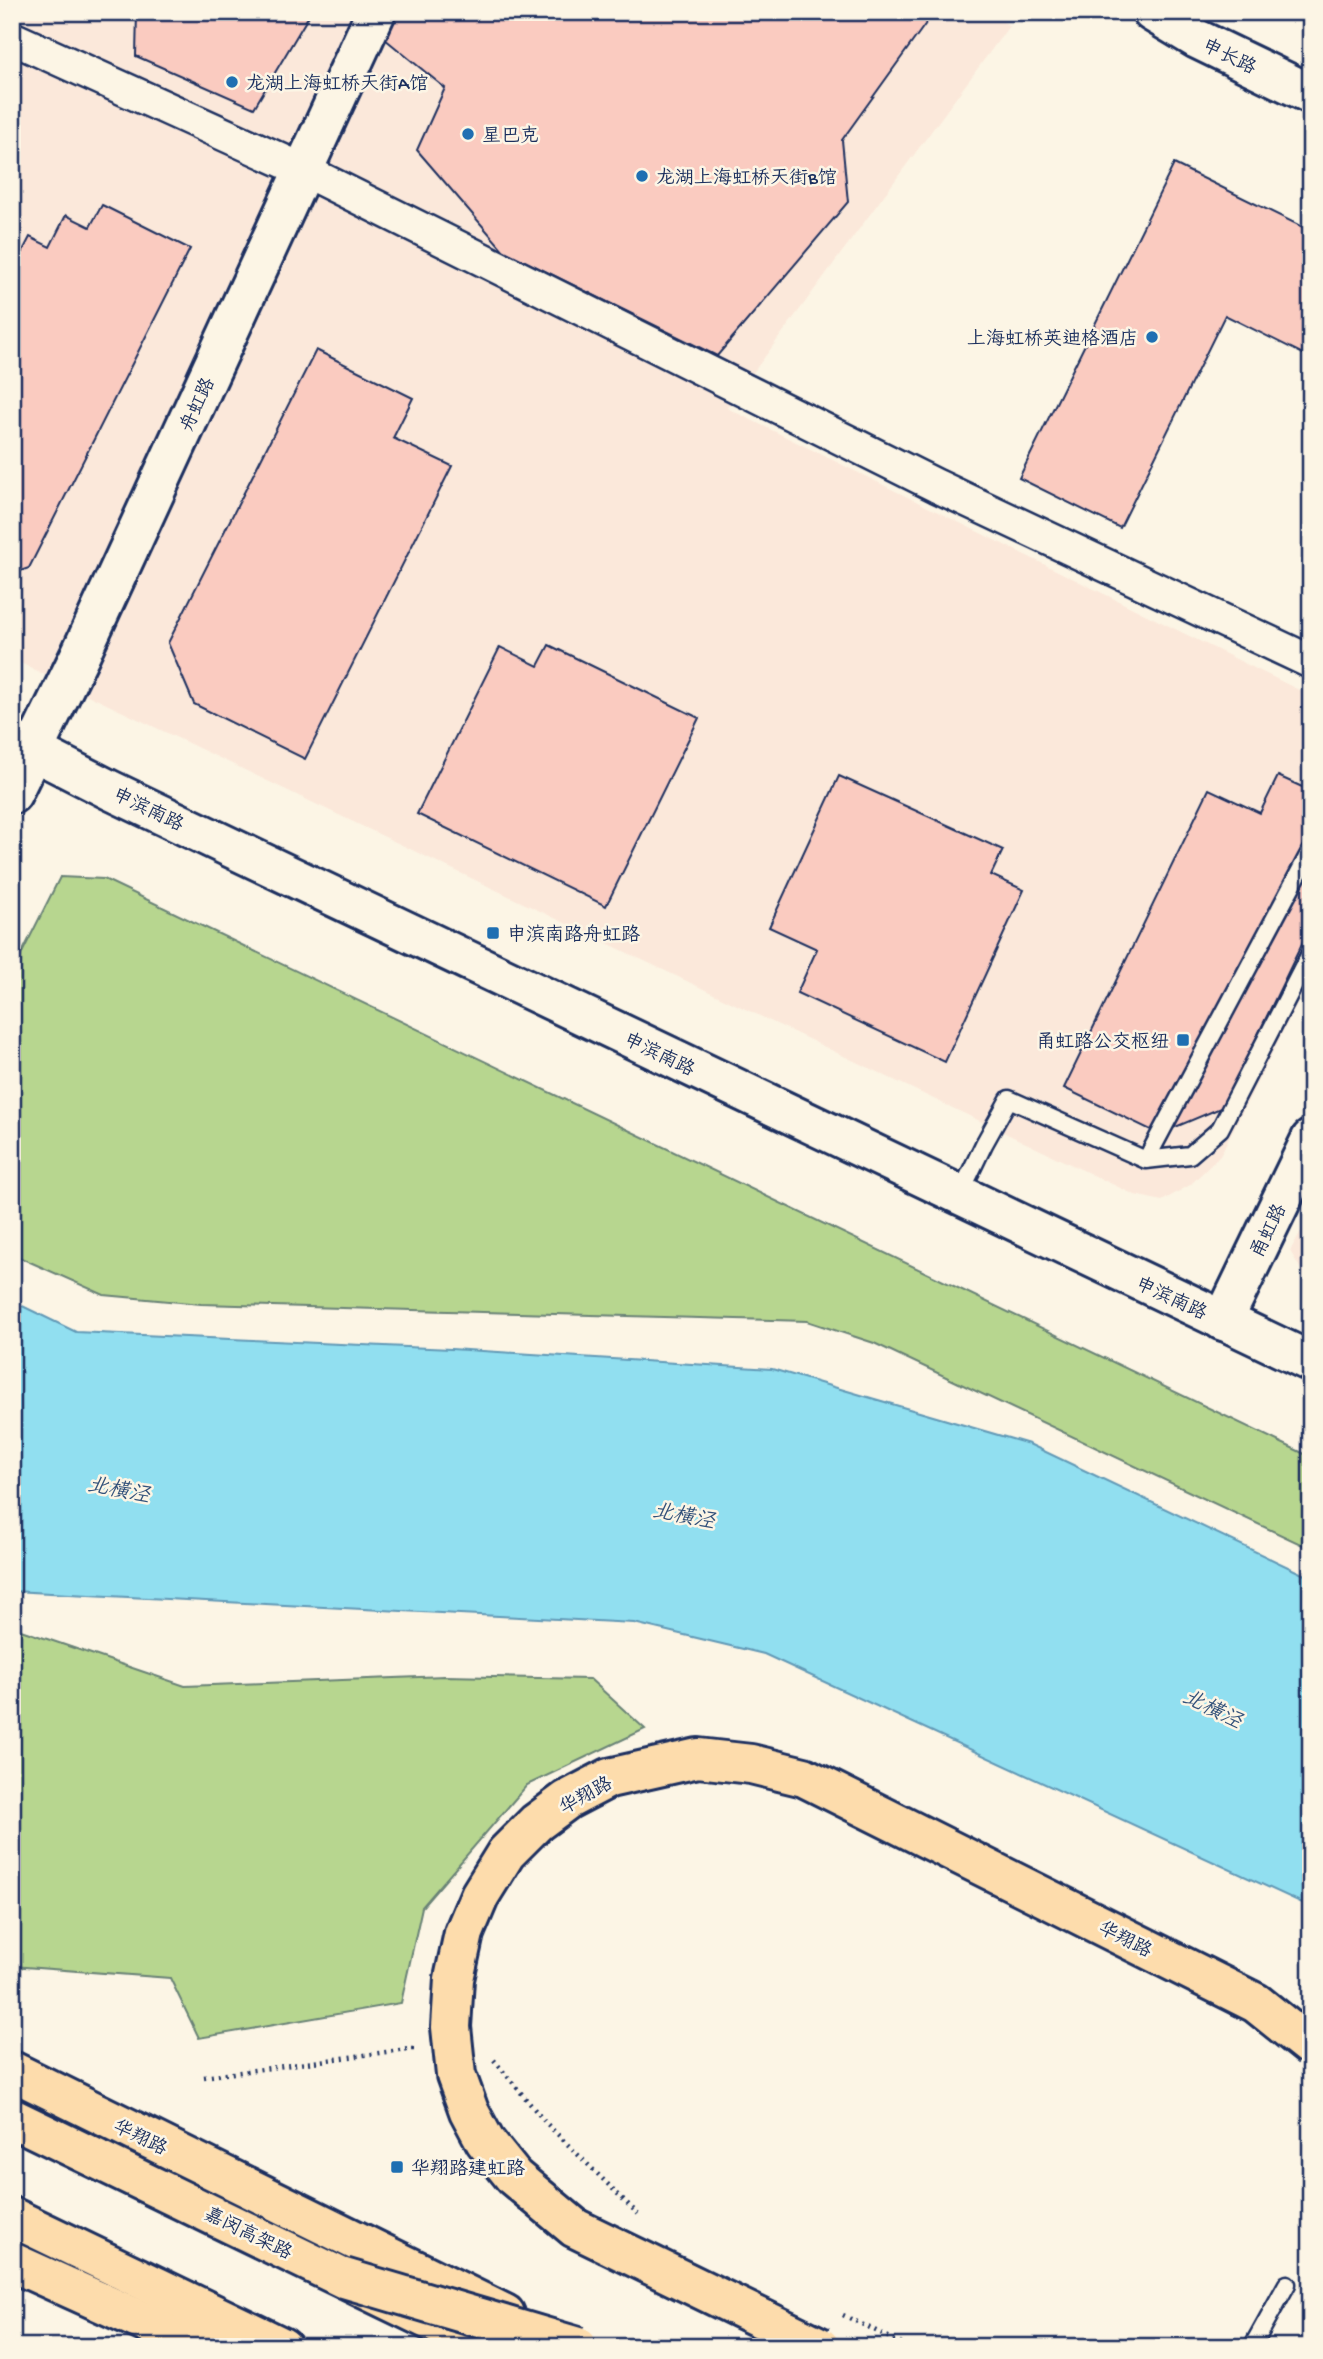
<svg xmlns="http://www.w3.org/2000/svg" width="1323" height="2359" viewBox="0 0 1323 2359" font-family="'Gochi Hand','LXGW WenKai TC',sans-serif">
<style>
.built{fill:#fbe8da}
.green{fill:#b7d68f;stroke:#698276;stroke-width:2}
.water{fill:#91dff0;stroke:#6299b6;stroke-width:2}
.building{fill:#facbc0;stroke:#1b2f5e;stroke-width:2}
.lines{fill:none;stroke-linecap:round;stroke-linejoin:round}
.service-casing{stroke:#1b2f5e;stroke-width:21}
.minor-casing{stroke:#1b2f5e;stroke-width:37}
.tertiary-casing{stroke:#1b2f5e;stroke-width:44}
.secondary-casing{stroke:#1b2f5e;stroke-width:44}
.primary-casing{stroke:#1b2f5e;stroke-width:44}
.trunk-casing{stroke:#1b2f5e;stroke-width:44}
.path{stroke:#1b2f5e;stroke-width:4.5;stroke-dasharray:2 5;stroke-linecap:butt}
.service{stroke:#fcf5e5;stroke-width:16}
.minor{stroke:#fcf5e5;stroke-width:32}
.tertiary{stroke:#fcf5e5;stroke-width:38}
.secondary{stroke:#fcf5e5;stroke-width:38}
.primary{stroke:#fddcac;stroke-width:38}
.trunk{stroke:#fddcac;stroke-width:38}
.primary-bridge-casing{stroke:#1b2f5e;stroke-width:44;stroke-linecap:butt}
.trunk-bridge-casing{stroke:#1b2f5e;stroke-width:44;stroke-linecap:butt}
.primary-bridge{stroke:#fddcac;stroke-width:38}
.trunk-bridge{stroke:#fddcac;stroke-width:38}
.poi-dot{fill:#1f6fb2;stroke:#fcf5e5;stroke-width:2.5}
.labels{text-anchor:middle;stroke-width:5;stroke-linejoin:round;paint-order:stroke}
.street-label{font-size:19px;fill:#1b2f5e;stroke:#fcf5e5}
.poi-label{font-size:19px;fill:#1b2f5e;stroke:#fcf5e5;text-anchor:start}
.water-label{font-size:21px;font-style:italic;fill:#33527b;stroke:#fcf5e5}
</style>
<rect width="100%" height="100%" fill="#fcf5e5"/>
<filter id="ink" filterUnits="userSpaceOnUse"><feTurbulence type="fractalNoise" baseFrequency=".0143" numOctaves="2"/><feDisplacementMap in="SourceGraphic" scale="14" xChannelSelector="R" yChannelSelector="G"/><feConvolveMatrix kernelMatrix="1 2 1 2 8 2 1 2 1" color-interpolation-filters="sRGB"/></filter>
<g filter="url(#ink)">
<path class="built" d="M 12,12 L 991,12 L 1009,26 L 727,408 L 1311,696 L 1311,976 L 1220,1156 L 1190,1185 L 1162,1201 L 1135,1195 L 12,659 Z
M 1311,1213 L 1311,1286 L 1290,1251 Z"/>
<path class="green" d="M 60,877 L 104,879 L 1311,1457 L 1311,1549 L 874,1343 L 807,1321 L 201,1304 L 104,1295 L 12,1254 L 12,973 Z
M 12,1627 L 185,1686 L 445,1676 L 590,1679 L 645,1729 L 527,1785 L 422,1907 L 401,2003 L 199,2038 L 170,1978 L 12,1966 Z"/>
<path class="water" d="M 12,1301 L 76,1332 L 451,1349 L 772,1369 L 1029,1444 L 1311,1578 L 1311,1907 L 764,1654 L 634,1623 L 12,1591 Z"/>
<path class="building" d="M 137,12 L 311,12 L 254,108 L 136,56 Z
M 397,12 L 920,12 L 929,19 L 842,140 L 848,202 L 717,356 L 504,251 L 417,150 L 445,88 L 385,39 Z
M 1174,164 L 1311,231 L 1311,358 L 1225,315 L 1120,528 L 1019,478 Z
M 102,205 L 190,249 L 29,568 L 12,574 L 12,272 L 30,237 L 50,247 L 66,215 L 90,227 Z
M 316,350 L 413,398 L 393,438 L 452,466 L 305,759 L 194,704 L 168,643 Z
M 549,645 L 699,718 L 606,906 L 417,814 L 500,647 L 538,666 Z
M 839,776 L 1003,850 L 991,875 L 1024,890 L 945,1062 L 797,993 L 817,949 L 769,927 Z
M 1278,776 L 1311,791 L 1311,925 L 1223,1107 L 1159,1134 L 1064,1088 L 1209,789 L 1260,813 Z"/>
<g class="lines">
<defs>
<path id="service" d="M 1146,1160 L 1311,850
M 960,1194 L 984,1144 L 1009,1099 L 1146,1160 L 1190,1155 L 1220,1129 L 1311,952
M 1252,2347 L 1287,2284"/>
<path id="minor" d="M 12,38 L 303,170 L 937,486 L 1311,662"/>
<path id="tertiary" d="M 12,794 L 80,655 L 376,12
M 1223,1321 L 1311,1139"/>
<path id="secondary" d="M 1152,12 L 1197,39 L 1311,94
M 12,740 L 110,790 L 1311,1362"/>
<path id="primary" d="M 12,2071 L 505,2314
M 12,2262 L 200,2347"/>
<path id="trunk" d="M 12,2118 L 485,2347
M 12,2217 L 282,2347"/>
</defs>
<use href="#service" class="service-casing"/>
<use href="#minor" class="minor-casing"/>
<use href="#tertiary" class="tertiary-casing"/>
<use href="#secondary" class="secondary-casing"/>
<use href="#primary" class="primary-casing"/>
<use href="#trunk" class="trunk-casing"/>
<path class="path" d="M 494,2060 L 545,2122 L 638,2214
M 204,2077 L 408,2049 L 417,2049
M 843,2315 L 909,2347"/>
<use href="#service" class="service"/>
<use href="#minor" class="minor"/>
<use href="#tertiary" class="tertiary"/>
<use href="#secondary" class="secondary"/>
<use href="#primary" class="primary"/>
<use href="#trunk" class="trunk"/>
<defs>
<path id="primary-bridge" d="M 820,2347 L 575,2228 L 514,2177 L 485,2141 L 469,2111 L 456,2075 L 451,2027 L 454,1979 L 464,1933 L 480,1895 L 506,1853 L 536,1823 L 567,1800 L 609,1778 L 698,1758 L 751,1764 L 804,1777 L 1256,2003 L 1311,2047"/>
<path id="trunk-bridge" d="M 344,2278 L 578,2347"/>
</defs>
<use href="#primary-bridge" class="primary-bridge-casing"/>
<use href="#trunk-bridge" class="trunk-bridge-casing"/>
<use href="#primary-bridge" class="primary-bridge"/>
<use href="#trunk-bridge" class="trunk-bridge"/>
</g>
</g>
<g class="poi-dot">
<circle cx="232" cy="82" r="7"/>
<circle cx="468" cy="134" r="7"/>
<circle cx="642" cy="176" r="7"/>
<circle cx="1152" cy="337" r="7"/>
<rect x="486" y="926" width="14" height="14" rx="3.5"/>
<rect x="1176" y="1033" width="14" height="14" rx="3.5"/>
<rect x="390" y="2160" width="14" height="14" rx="3.5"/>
</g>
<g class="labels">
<g class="street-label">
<text transform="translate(1230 55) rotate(26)" y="7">申长路</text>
<text transform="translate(196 404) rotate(-65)" y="7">舟虹路</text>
<text transform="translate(149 808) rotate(26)" y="7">申滨南路</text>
<text transform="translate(660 1053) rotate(26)" y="7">申滨南路</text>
<text transform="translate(1267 1230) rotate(-64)" y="7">甬虹路</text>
<text transform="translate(1172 1297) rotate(25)" y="7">申滨南路</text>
<text transform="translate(585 1794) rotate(-29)" y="7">华翔路</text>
<text transform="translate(1126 1938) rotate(27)" y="7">华翔路</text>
<text transform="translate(141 2136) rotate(26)" y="7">华翔路</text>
<text transform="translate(249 2232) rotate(26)" y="7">嘉闵高架路</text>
</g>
<g class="poi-label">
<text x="246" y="89">龙湖上海虹桥天街A馆</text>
<text x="482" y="141">星巴克</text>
<text x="656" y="183">龙湖上海虹桥天街B馆</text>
<text x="1138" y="344" text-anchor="end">上海虹桥英迪格酒店</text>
<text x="507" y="940">申滨南路舟虹路</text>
<text x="1169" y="1047" text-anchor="end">甬虹路公交枢纽</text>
<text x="411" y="2174">华翔路建虹路</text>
</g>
<g class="water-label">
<text transform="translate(119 1489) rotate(11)" y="7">北横泾</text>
<text transform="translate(684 1515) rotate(11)" y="7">北横泾</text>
<text transform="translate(1213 1708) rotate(26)" y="7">北横泾</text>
</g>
</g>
<rect width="1323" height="2359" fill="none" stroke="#fcf5e5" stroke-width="42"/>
<rect x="21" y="21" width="1281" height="2317" fill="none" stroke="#1b2f5e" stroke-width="2.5" filter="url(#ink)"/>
</svg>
